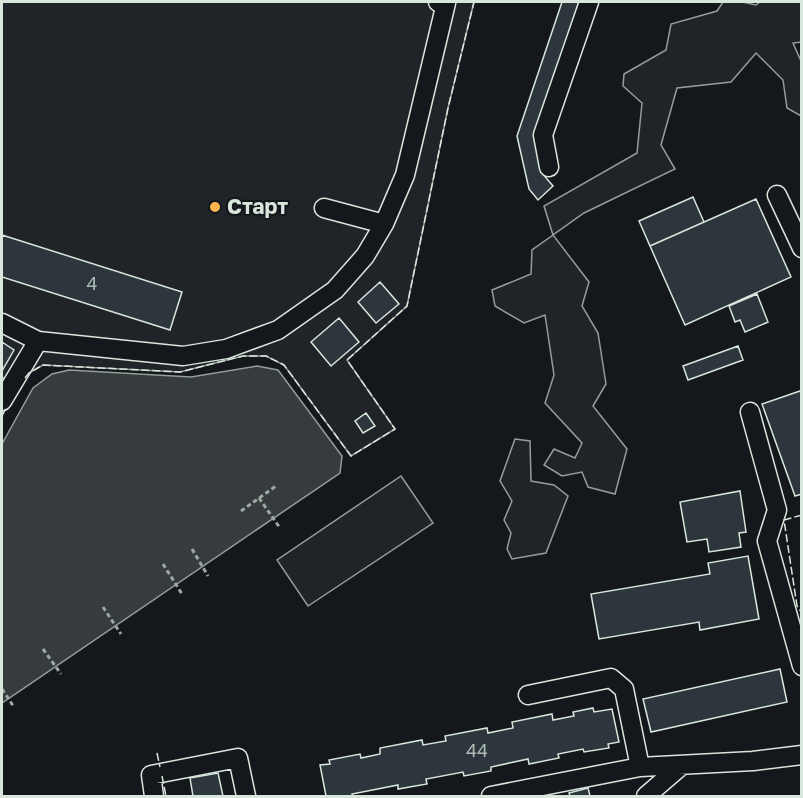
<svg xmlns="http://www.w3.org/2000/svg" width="803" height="798" viewBox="0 0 803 798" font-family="'Golos Text',sans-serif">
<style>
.green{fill:#202428;stroke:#939e99;stroke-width:1.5}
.water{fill:#363b3e;stroke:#939e99;stroke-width:1.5}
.building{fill:#2c363c;stroke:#d8e6dc;stroke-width:1.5}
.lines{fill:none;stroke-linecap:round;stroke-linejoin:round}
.minor-casing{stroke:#d8e6dc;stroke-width:21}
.path{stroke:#9da8a2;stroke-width:3;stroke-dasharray:4.5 3;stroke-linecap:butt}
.minor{stroke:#14181c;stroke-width:18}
.fence{stroke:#d8e6dc;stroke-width:1.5;stroke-dasharray:8 3;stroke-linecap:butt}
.poi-dot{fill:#ffb74d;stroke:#14181c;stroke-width:2}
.labels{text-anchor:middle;stroke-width:4.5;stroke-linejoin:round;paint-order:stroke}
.number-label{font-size:18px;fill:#adbab4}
.poi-label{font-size:21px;font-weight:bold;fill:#d8e6dc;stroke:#14181c;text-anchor:start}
</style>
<rect width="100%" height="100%" fill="#14181c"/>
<path class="green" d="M 2,2 L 474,2 L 448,108 L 407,306 L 347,360 L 395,429 L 351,456 L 284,365 L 266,356 L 243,356 L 180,372 L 43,365 L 29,373 L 19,386 L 2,377 Z
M 723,2 L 743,2 L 756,5 L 760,2 L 801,2 L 801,42 L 793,43 L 801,61 L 801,116 L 787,108 L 783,80 L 756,53 L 731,82 L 677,88 L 661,145 L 675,169 L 584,213 L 553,235 L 589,282 L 582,306 L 598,333 L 606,384 L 593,406 L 627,449 L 615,494 L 588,487 L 582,472 L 562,476 L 544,465 L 554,449 L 575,458 L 582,443 L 545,403 L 554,375 L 545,315 L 524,323 L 495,306 L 492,290 L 531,274 L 532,250 L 553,235 L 544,206 L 637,153 L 642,103 L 623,86 L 624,74 L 666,50 L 671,24 L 717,11 Z
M 515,439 L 530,441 L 531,481 L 554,485 L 568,496 L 546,553 L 512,559 L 507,549 L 511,533 L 504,520 L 512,501 L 500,481 Z
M 401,476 L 433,523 L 308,606 L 277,560 Z"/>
<path class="water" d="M 257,366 L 278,370 L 342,456 L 340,473 L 2,703 L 2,444 L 33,388 L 52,374 L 69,370 L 191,377 Z"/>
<path class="building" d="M 562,2 L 579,2 L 534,138 L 541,172 L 553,186 L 538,200 L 529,189 L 517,136 Z
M 693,197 L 704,222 L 650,246 L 639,221 Z
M 756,199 L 791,277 L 685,325 L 650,246 Z
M 2,235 L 182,292 L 170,330 L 2,277 Z
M 380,282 L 399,304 L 376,323 L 358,302 Z
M 757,294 L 768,322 L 745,332 L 740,320 L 735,322 L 729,306 Z
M 339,318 L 359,342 L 331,366 L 311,342 Z
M 2,342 L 14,350 L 2,371 Z
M 738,346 L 743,360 L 688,380 L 683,366 Z
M 800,391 L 802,395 L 802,494 L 795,496 L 762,404 Z
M 366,413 L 375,426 L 363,433 L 355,421 Z
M 740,491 L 746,532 L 739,533 L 741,547 L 709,552 L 707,539 L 687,542 L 680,502 Z
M 748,556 L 759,619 L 700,630 L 699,622 L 599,639 L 591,594 L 710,574 L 708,563 Z
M 780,669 L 787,702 L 651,732 L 643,699 Z
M 593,708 L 594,712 L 612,709 L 619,742 L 608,744 L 609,748 L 584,752 L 583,749 L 558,754 L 559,758 L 529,764 L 528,759 L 491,767 L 491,771 L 464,776 L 463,772 L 426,779 L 427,784 L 398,789 L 398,785 L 352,794 L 353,796 L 326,796 L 320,765 L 330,764 L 329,760 L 360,754 L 361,758 L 380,754 L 380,748 L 422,740 L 423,745 L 446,741 L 445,736 L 487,728 L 488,733 L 513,728 L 512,722 L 552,714 L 553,720 L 574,716 L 573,712 Z
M 218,773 L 223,796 L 193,796 L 190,778 Z
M 588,788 L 590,796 L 570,796 L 569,793 Z"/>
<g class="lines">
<defs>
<path id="minor" d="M 549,167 L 543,135 L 589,2
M 777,195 L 802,248
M 324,208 L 384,224
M 2,323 L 38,341 L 183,356 L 226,349 L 278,330 L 335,290 L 365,256 L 384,224 L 405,175 L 446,3 L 438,2
M 2,401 L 38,341
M 750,412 L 777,510 L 767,541 L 802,666
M 528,695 L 611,678 L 624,689 L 640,767
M 154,796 L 151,775 L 238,758 L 246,796
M 491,796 L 640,767 L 753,761 L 802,755
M 646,796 L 682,765"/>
</defs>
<use href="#minor" class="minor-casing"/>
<path class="path" d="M 259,498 L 280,528
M 241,511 L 276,486
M 192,549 L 208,576
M 163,564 L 182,594
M 103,607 L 121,634
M 43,649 L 61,674
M 2,689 L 14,707"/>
<use href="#minor" class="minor"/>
<path class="fence" d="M 25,378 L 29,373 L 43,365 L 180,372 L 243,356 L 266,356 L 284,365 L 351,456 L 395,429 L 347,360 L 407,306 L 448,108 L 474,2
M 2,416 L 7,406
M 802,515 L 784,520 L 797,606 L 802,613
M 157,753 L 160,767
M 162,776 L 166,796"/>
</g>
<circle class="poi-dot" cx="215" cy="207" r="6"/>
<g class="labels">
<g class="number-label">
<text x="92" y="290">4</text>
<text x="477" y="757">44</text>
</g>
<g class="poi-label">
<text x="227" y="214">Старт</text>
</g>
</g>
<rect width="803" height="798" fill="none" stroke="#d8e6dc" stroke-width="6"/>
</svg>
